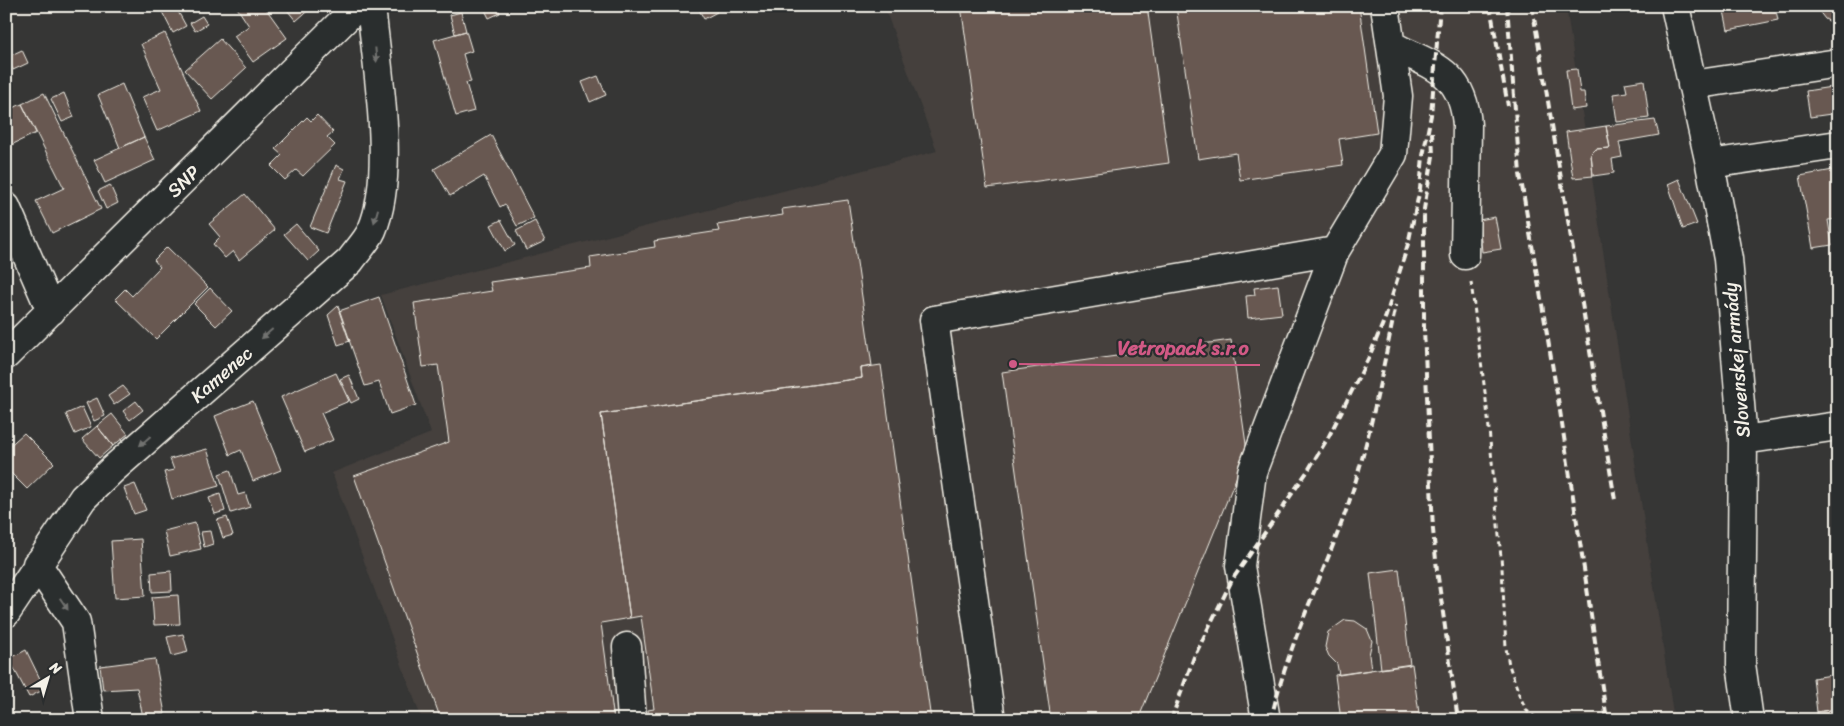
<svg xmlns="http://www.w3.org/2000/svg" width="1844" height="726" viewBox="0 0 1844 726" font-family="Sriracha,sans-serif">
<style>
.built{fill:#45403d}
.building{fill:#685851;stroke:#f4f1e8}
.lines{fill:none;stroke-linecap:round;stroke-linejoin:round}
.minor-casing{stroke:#f4f1e8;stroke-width:31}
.path{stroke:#f4f1e8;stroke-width:3;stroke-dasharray:5 4;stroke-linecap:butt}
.minor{stroke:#2a2d2e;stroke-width:28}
.rail{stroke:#f4f1e8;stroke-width:4;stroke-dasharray:8 4;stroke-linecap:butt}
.oneway{fill:#71726f}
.labels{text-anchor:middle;stroke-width:4.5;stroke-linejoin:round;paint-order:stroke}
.street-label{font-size:19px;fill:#f4f1e8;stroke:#2a2d2e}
.leader{fill:none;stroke:#d15985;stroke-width:2}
.callout-dot{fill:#d15985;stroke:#2a2d2e;stroke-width:2}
.callout-label{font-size:20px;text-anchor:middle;font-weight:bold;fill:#d15985;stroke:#2a2d2e;stroke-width:4.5;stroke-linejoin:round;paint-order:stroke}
</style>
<rect width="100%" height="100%" fill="#363635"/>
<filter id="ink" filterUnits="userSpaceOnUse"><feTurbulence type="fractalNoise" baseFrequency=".02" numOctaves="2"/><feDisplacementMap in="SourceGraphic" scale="10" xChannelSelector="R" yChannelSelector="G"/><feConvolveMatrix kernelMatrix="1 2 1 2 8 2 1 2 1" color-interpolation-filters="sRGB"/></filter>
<g filter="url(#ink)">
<path class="built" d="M 884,6 L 1566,6 L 1674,720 L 422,720 L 332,473 L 431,433 L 381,295 L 937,151 Z"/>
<path class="building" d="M 163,6 L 175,6 L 186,26 L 173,33 L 160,8 Z
M 236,6 L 264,6 L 287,38 L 253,62 L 234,36 L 249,26 Z
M 284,6 L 313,6 L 296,21 Z
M 483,6 L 497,6 L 500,13 L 489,18 Z
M 697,6 L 714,6 L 717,12 L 704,19 Z
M 961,6 L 1147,6 L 1169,163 L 987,188 Z
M 1176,6 L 1359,6 L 1377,133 L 1339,139 L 1343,165 L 1240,180 L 1236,153 L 1198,159 Z
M 1723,6 L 1775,6 L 1778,20 L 1728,30 Z
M 1815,6 L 1838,6 L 1838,26 L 1825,19 Z
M 461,12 L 466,31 L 455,34 L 450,15 Z
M 202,16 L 207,24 L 195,31 L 190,23 Z
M 466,31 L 472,51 L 463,54 L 471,82 L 466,83 L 474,111 L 456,116 L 434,40 Z
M 165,33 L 201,111 L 157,131 L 142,97 L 161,89 L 141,44 Z
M 220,39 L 246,68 L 212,99 L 185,70 Z
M 22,50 L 28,63 L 13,70 L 7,57 Z
M 1577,69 L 1580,92 L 1584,92 L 1586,108 L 1571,110 L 1566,70 Z
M 598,76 L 606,95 L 590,102 L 582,82 Z
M 1644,80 L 1649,118 L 1617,122 L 1613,94 L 1627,92 L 1625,83 Z
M 122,84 L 144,137 L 120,148 L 98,95 Z
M 1838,86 L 1838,113 L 1810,117 L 1806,91 Z
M 44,93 L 101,209 L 52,233 L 36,201 L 64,188 L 22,104 Z
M 64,93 L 74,117 L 62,122 L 51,99 Z
M 22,104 L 36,133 L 7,147 L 6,111 Z
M 317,115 L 333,132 L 327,137 L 335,145 L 303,176 L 296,170 L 285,180 L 271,166 L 282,155 L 275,149 L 307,117 L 311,121 Z
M 1655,120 L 1659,135 L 1619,142 L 1622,157 L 1612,159 L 1614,173 L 1593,176 L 1591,154 L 1596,149 L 1610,148 L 1606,126 Z
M 1606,126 L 1610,148 L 1596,149 L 1591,154 L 1593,176 L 1573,178 L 1566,132 Z
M 491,135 L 534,218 L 517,226 L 505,204 L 500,207 L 484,176 L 450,196 L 434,169 Z
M 144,137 L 155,160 L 105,183 L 94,160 Z
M 1838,162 L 1838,219 L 1828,220 L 1832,245 L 1813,248 L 1800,176 L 1833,170 L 1833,163 Z
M 336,165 L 344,169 L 340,179 L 347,181 L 326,233 L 310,227 Z
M 1679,179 L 1697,224 L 1683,229 L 1668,184 Z
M 110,185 L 118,203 L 106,209 L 98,191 Z
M 245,194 L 275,230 L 239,260 L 233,251 L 225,258 L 213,244 L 220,237 L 209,224 Z
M 848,200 L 872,366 L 861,368 L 862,378 L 601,414 L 630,618 L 601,623 L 614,720 L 441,720 L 354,476 L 449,442 L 438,365 L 423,367 L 414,303 L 492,291 L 490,282 L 591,268 L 590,257 L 655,247 L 654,241 L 719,231 L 717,225 L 783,215 L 782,209 Z
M 1495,217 L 1501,249 L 1482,252 L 1479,220 Z
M 501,220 L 515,245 L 505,251 L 491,225 Z
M 535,221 L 545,241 L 526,250 L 516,231 Z
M 296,224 L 319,251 L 308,261 L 284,234 Z
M 167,247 L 208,287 L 156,339 L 115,299 L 125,289 L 132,296 L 160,267 L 154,260 Z
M 1278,285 L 1282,314 L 1248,318 L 1246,296 L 1255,295 L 1254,288 Z
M 210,288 L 232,311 L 216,326 L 194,304 Z
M 379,297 L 416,405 L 390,414 L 379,382 L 365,386 L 339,311 Z
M 338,306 L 350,341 L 338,345 L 328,315 Z
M 1231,340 L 1247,451 L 1138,720 L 1051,720 L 1002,372 Z
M 881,365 L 931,720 L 649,720 L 648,710 L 654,709 L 641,616 L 630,618 L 601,414 L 862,378 L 861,368 Z
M 336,373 L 349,401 L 321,413 L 333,440 L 305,452 L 281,397 Z
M 349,375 L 359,399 L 351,403 L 340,379 Z
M 123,386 L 130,394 L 114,405 L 108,396 Z
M 97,398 L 105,416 L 94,421 L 86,403 Z
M 136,401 L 143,410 L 130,420 L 123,411 Z
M 253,401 L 281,470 L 253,481 L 241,450 L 230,455 L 215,416 Z
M 82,407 L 91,427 L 75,434 L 66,414 Z
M 112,414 L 128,434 L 113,446 L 97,426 Z
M 97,426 L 113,446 L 99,458 L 82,439 Z
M 24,433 L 54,463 L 27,489 L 6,468 L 6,449 Z
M 207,449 L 219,486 L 172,499 L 164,472 L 174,470 L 170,459 Z
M 230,470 L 238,495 L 245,493 L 250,507 L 231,513 L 219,474 Z
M 135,484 L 146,510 L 134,514 L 124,488 Z
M 220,494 L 225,511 L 215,514 L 209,498 Z
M 227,517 L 233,535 L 223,538 L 217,520 Z
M 195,523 L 201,549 L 170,556 L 164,531 Z
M 210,531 L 213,544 L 204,547 L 201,532 Z
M 141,539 L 145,596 L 115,598 L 111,541 Z
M 1399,569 L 1410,665 L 1381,669 L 1370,573 Z
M 171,571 L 172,591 L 152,592 L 151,573 Z
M 178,595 L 180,624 L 154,625 L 152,597 Z
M 1345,620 L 1355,621 L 1367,629 L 1372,641 L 1369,655 L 1371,670 L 1339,675 L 1337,664 L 1329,656 L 1325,647 L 1328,632 Z
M 183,634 L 188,652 L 172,656 L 167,637 Z
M 26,650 L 45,689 L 29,697 L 9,659 Z
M 155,659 L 165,714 L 143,717 L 137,688 L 103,690 L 100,666 Z
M 1412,664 L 1420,720 L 1341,720 L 1335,675 Z
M 1838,674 L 1838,709 L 1817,712 L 1813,678 Z
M 1838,709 L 1838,720 L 1818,720 L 1817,712 Z"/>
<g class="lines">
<defs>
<path id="minor" d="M 1675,6 L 1710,164 L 1728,259 L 1743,440 L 1741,664 L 1749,720
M 1392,46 C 1434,66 1463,72 1467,125 L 1465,255
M 1692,85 L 1838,63
M 1710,164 L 1838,145
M 6,207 L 51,311
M 6,355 L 358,6
M 1743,440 L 1838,426
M 37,564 L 76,622 L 90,720
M 6,613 L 83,498 L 112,470 L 350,261 C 357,251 367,241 372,230 C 396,175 377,67 371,6
M 627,647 L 632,720
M 991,720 L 934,320 L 1335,251 L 1393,154 L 1398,96 L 1385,6
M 1266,720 L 1240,566 L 1252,472 L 1335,251"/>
</defs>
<use href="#minor" class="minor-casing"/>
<path class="path" d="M 1471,282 L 1487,408 L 1502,568 L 1506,648 L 1509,665 L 1520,697 L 1527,711 L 1539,720"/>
<use href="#minor" class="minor"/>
<path class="rail" d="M 1490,6 L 1508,106
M 1507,6 L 1520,174 L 1560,411 L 1607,720
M 1532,6 L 1615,500
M 1432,132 L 1433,156 L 1424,209 L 1424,329 L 1433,530 L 1437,570 L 1458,720
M 1171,720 L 1194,657 L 1232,580 L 1307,472 L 1329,436 L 1369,357 L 1386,316 L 1408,244 L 1420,189 L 1423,156 L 1431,115 L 1440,6
M 1271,720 C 1287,645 1323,577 1348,505 C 1370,440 1382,372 1396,305"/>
</g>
<defs><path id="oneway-solid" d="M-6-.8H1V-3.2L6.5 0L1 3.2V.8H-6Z" transform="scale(1.25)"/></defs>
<g class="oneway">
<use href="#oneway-solid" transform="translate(376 55) rotate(85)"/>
<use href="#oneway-solid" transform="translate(376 216) rotate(106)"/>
<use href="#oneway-solid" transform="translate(267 334) rotate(139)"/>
<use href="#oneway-solid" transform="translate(145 441) rotate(139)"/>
<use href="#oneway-solid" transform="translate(64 604) rotate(56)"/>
</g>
</g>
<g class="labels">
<g class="street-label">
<text transform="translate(183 181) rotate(-44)" y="7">SNP</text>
<text transform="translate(1736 360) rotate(-95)" y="7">Slovenskej armády</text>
<text transform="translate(221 374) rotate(-41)" y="7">Kamenec</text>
</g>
</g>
<path class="leader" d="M1013 364L1106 365H1260"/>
<circle class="callout-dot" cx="1013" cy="364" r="5"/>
<g class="callout-label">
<text x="1183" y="355">Vetropack s.r.o</text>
</g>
<rect width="1844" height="726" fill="none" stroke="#2a2d2e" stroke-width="25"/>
<rect x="12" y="12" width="1819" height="701" fill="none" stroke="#f4f1e8" stroke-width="2" filter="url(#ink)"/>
<g transform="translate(48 678) rotate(38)" stroke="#2a2d2e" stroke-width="4" paint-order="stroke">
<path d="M0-4L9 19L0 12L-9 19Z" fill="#f4f1e8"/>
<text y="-8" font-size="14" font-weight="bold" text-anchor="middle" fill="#f4f1e8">N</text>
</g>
</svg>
